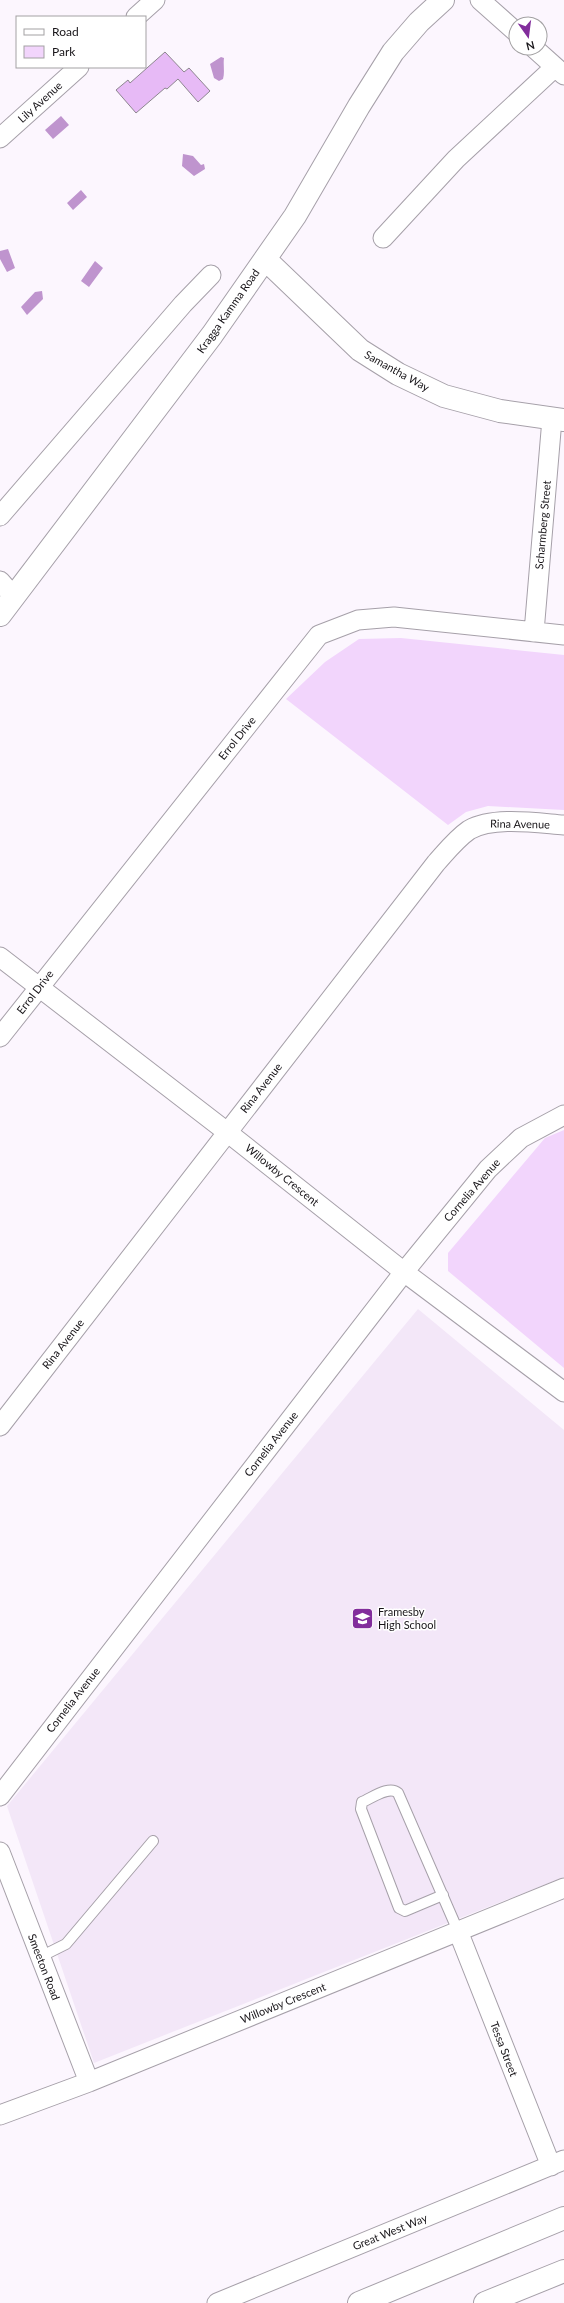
<svg xmlns="http://www.w3.org/2000/svg" width="564" height="2303" viewBox="0 0 564 2303" font-family="Lato,sans-serif">
<style>
.built{fill:#f3e7f8}
.green{fill:#f2d5fc}
.water{fill:#bf94ce}
.building{fill:#e7baf6;stroke:#8d868f}
.lines{fill:none;stroke-linecap:round;stroke-linejoin:round}
.service-casing{stroke:#a6a0a9;stroke-width:12}
.minor-casing{stroke:#a6a0a9;stroke-width:21}
.secondary-casing{stroke:#a6a0a9;stroke-width:24}
.motorway-casing{stroke:#a6a0a9;stroke-width:24}
.service{stroke:#fff;stroke-width:10}
.minor{stroke:#fff;stroke-width:19}
.secondary{stroke:#fff;stroke-width:22}
.motorway{stroke:#fff;stroke-width:22}
.labels{text-anchor:middle;stroke-width:3;stroke-linejoin:round;paint-order:stroke}
.street-label{font-size:11px;fill:#181519;stroke:#fff}
.poi-label{font-size:11px;fill:#181519;stroke:#fff;text-anchor:start}
</style>
<rect width="100%" height="100%" fill="#fcf6fe"/>
<path class="built" d="M 418,1309 L 564,1430 L 564,1877 L 94,2063 L 7,1806 Z"/>
<path class="green" d="M 401,638 L 564,655 L 564,810 L 488,806 L 466,812 L 448,825 L 286,699 L 325,662 L 359,639 Z
M 564,1130 L 564,1368 L 448,1271 L 448,1253 L 545,1138 Z"/>
<path class="water" d="M 221,57 L 224,58 C 223,65 225,72 223,79 L 219,81 L 214,78 L 210,64 Z
M 61,116 L 69,125 L 53,139 L 45,130 Z
M 183,154 L 193,156 L 201,165 L 204,164 L 205,169 L 194,176 L 182,166 Z
M 81,190 L 87,197 L 73,210 L 67,203 Z
M 8,249 L 15,268 L 7,272 L 0,259 L 0,251 Z
M 95,261 L 103,268 L 89,287 L 81,281 Z
M 42,291 L 43,299 L 27,315 L 21,307 L 35,292 Z"/>
<path class="building" d="M 165,52 L 184,72 L 189,68 L 210,91 L 198,102 L 178,79 L 167,89 L 165,88 L 136,113 L 116,90 L 128,80 L 130,83 Z"/>
<g class="lines">
<defs>
<path id="service" d="M 443,1895 L 405,1911 L 399,1908 L 361,1809 L 362,1802 C 372,1798 389,1785 398,1793 L 458,1931
M 40,1957 L 66,1944 L 153,1841"/>
<path id="minor" d="M 480,0 L 516,32
M 136,17 L 155,0
M 534,48 L 564,75
M 0,138 L 79,67
M 383,238 L 456,159 L 555,67
M 0,516 L 183,304 L 211,275
M 0,581 L 14,597
M 534,632 L 552,419
M 0,957 L 227,1132 L 404,1272 L 564,1392
M 0,1037 L 319,635 L 358,620 L 394,617 L 564,635
M 0,1426 L 436,863 C 446,852 456,839 469,830 C 493,816 537,823 564,825
M 0,1796 L 404,1272 L 488,1169 L 521,1138 L 564,1115
M 0,1852 L 89,2082
M 458,1931 L 551,2166
M 0,2115 L 89,2082 L 564,1888
M 217,2303 L 564,2160"/>
<path id="secondary" d="M 265,259 L 360,350 L 398,374 L 444,396 L 500,411 L 564,420
M 0,615 L 212,335 L 295,216 L 359,106 L 393,52 L 419,22 L 443,0"/>
<path id="motorway" d="M 359,2303 L 564,2218
M 485,2303 L 564,2271"/>
</defs>
<use href="#service" class="service-casing"/>
<use href="#minor" class="minor-casing"/>
<use href="#secondary" class="secondary-casing"/>
<use href="#motorway" class="motorway-casing"/>
<use href="#service" class="service"/>
<use href="#minor" class="minor"/>
<use href="#secondary" class="secondary"/>
<use href="#motorway" class="motorway"/>
</g>
<defs>
<symbol id="school-square" viewBox="-11 -11 22 22"><rect x="-9" y="-9" width="18" height="18" rx="4" fill="#822d9c" stroke="#fff"/><path d="M0-5L7-2L0 1L-7-2ZM-4 1L0 2.5L4 1V4Q0 6-4 4Z" fill="#fff"/></symbol>
</defs>
<g fill-rule="evenodd">
<use href="#school-square" x="350" y="1606" width="25" height="25"/>
</g>
<g class="labels">
<g class="street-label">
<text transform="translate(40 102) rotate(-42)" y="4">Lily Avenue</text>
<text transform="translate(228 311) rotate(-55)" y="4">Kragga Kamma Road</text>
<text transform="translate(397 371) rotate(29)" y="4">Samantha Way</text>
<text transform="translate(543 525) rotate(-85)" y="4">Scharmberg Street</text>
<text transform="translate(237 738) rotate(-51)" y="4">Errol Drive</text>
<text transform="translate(520 824) rotate(1)" y="4">Rina Avenue</text>
<text transform="translate(35 992) rotate(-52)" y="4">Errol Drive</text>
<text transform="translate(261 1088) rotate(-52)" y="4">Rina Avenue</text>
<text transform="translate(282 1175) rotate(39)" y="4">Willowby Crescent</text>
<text transform="translate(472 1190) rotate(-49)" y="4">Cornelia Avenue</text>
<text transform="translate(63 1344) rotate(-52)" y="4">Rina Avenue</text>
<text transform="translate(271 1444) rotate(-52)" y="4">Cornelia Avenue</text>
<text transform="translate(73 1700) rotate(-52)" y="4">Cornelia Avenue</text>
<text transform="translate(44 1967) rotate(69)" y="4">Smeeton Road</text>
<text transform="translate(283 2003) rotate(-22)" y="4">Willowby Crescent</text>
<text transform="translate(504 2049) rotate(69)" y="4">Tessa Street</text>
<text transform="translate(390 2232) rotate(-22)" y="4">Great West Way</text>
</g>
<g class="poi-label">
<text x="378" y="1616">Framesby<tspan x="378" dy="13">High School</tspan></text>
</g>
</g>
<rect x="16" y="16" width="130" height="52" fill="#ffffff" stroke="#a3a1a3"/>
<rect x="24" y="29" width="20" height="6" fill="#ffffff" stroke="#a3a1a3"/>
<text x="52" y="36" font-size="12" fill="#181519">Road</text>
<rect x="24" y="46" width="20" height="12" fill="#f2d5fc" stroke="#a3a1a3"/>
<text x="52" y="56" font-size="12" fill="#181519">Park</text>
<g transform="translate(528 36) rotate(166)"><circle r="19" fill="#ffffff" stroke="#a3a1a3"/>
<path d="M0-3L7 15L0 10L-7 15Z" fill="#822d9c"/>
<text y="-6" font-size="11" font-weight="bold" text-anchor="middle" fill="#181519">N</text>
</g>
</svg>
